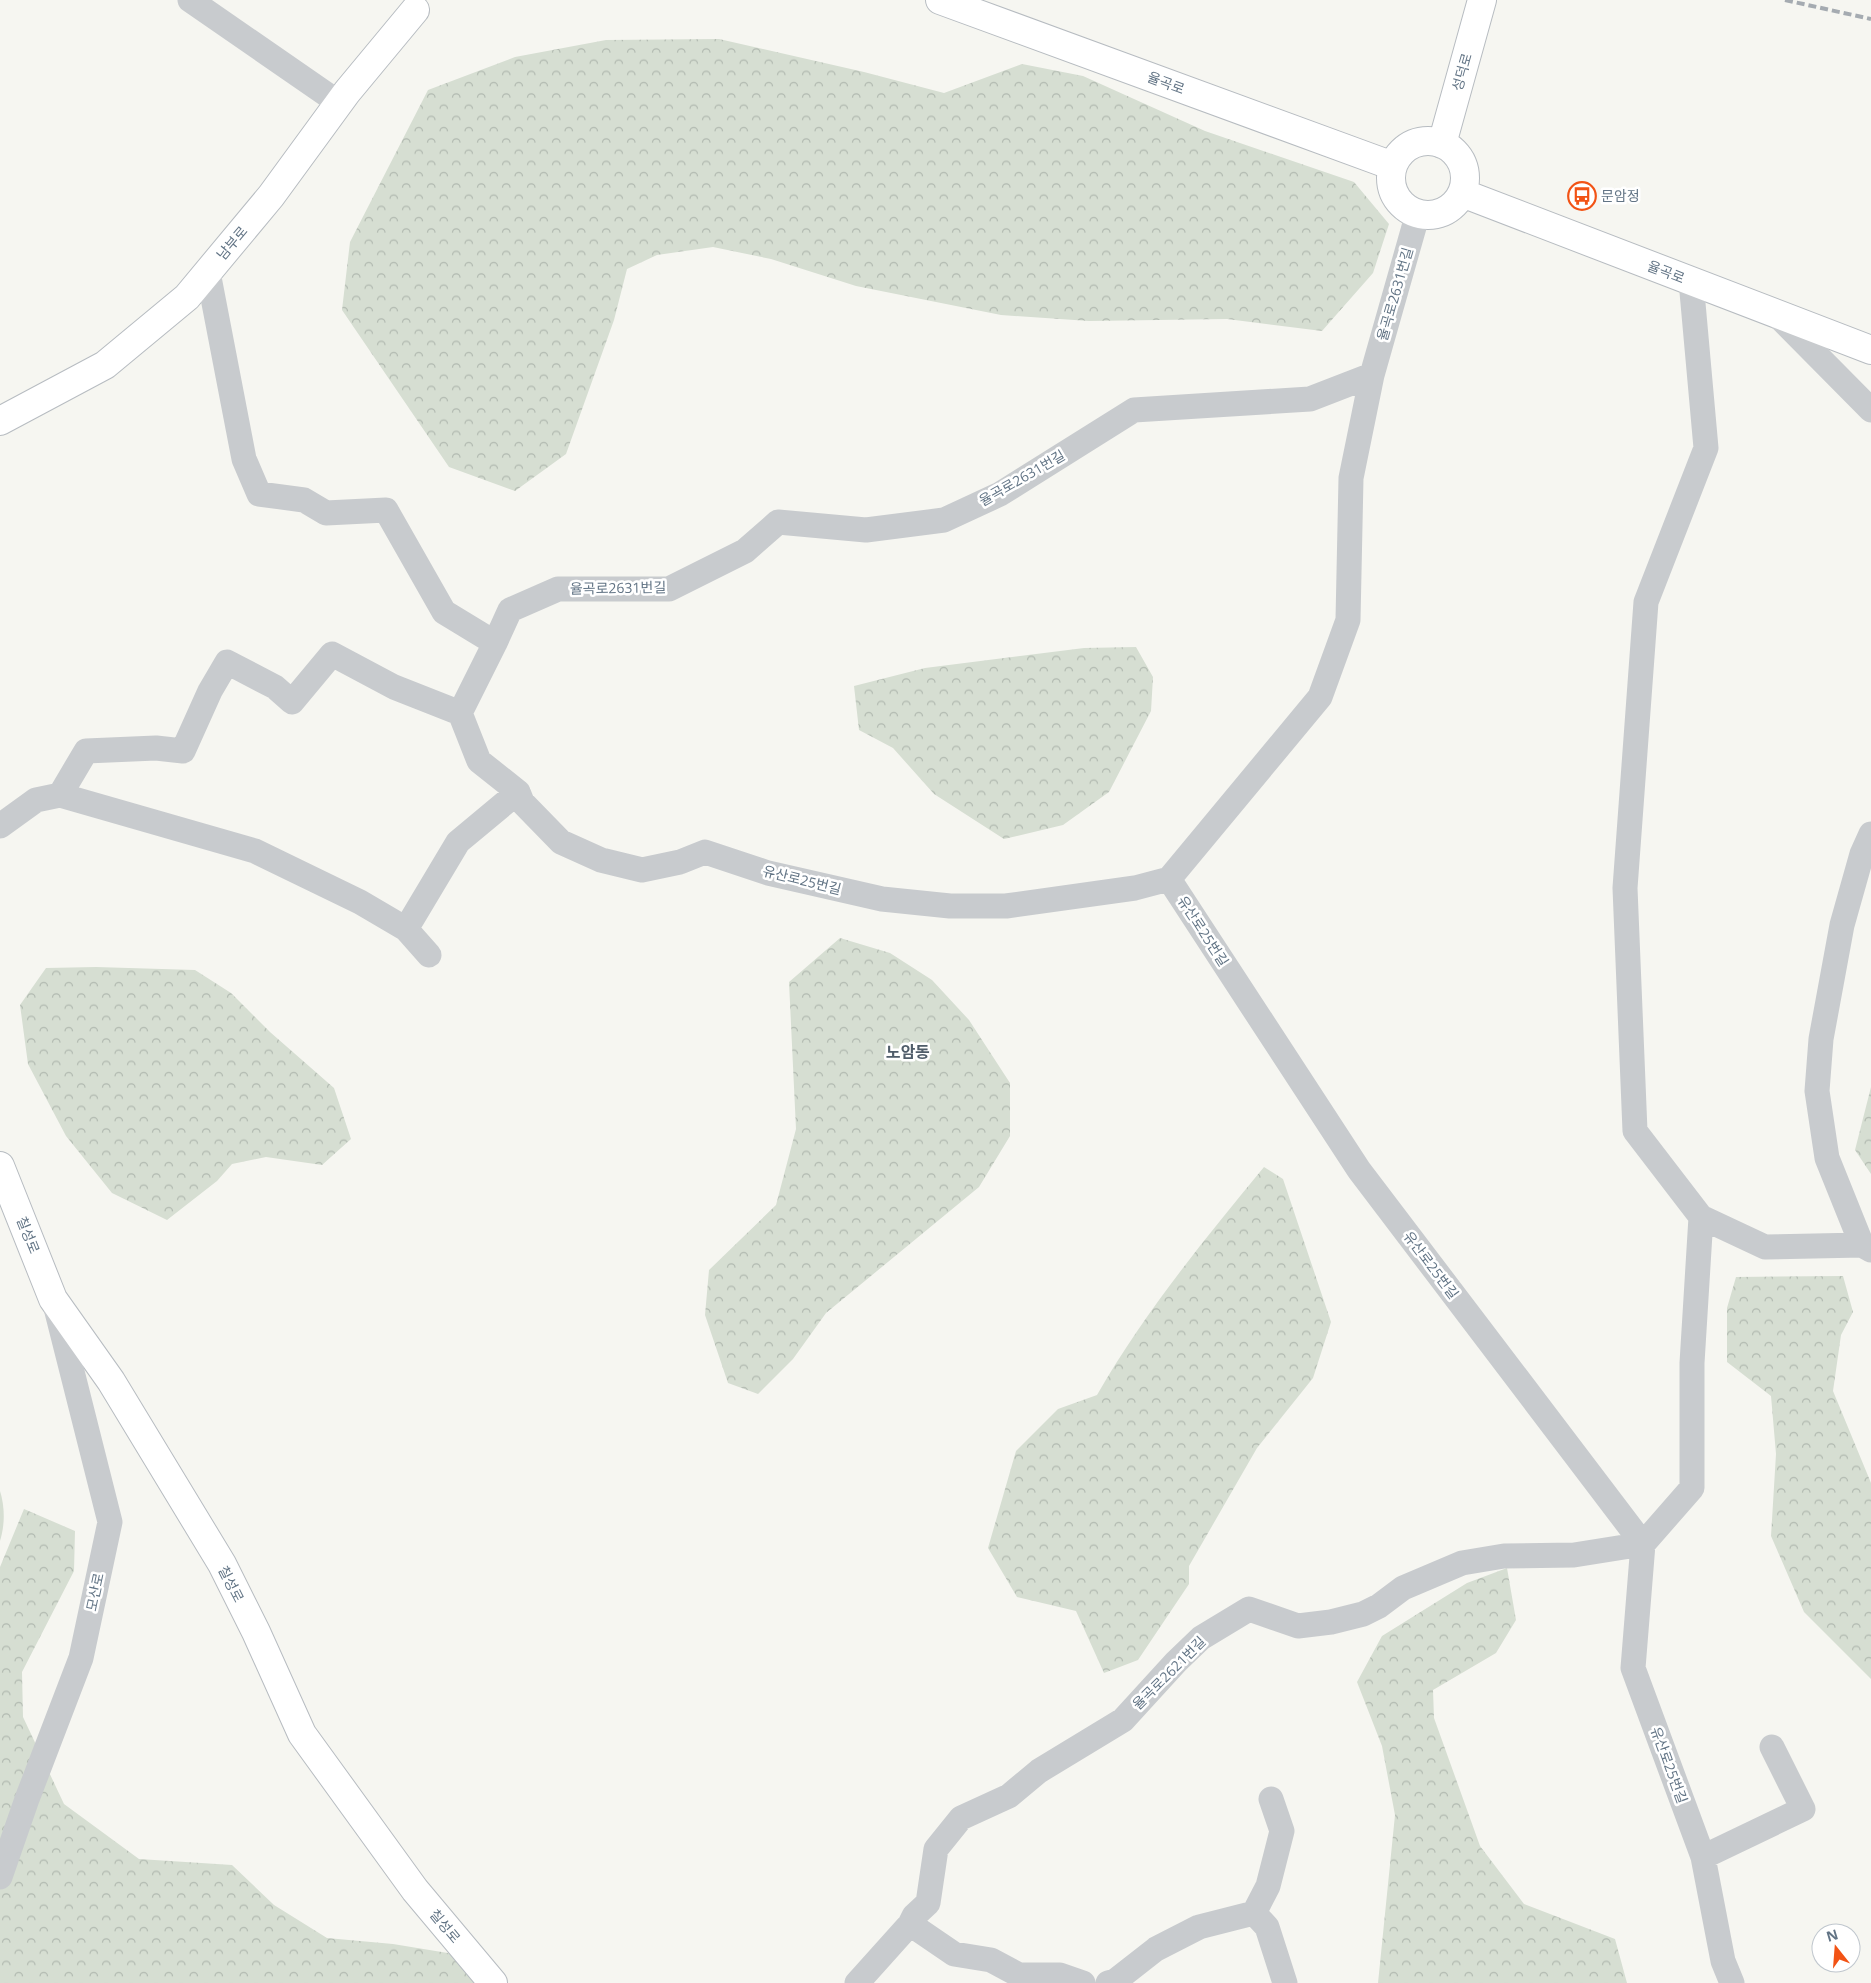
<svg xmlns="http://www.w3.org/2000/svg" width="1871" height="1983" viewBox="0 0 1871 1983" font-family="'Open Sans','Noto Sans KR',sans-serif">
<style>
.forest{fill:url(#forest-crowns)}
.pitch{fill:#d6ded2}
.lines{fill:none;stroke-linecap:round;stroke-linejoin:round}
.secondary-casing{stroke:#b7bcc1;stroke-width:30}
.street{stroke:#c8cbce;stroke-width:25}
.secondary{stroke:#fff;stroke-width:28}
.rail{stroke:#a5abb1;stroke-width:4;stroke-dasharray:8 4;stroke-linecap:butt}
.labels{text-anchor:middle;stroke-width:5;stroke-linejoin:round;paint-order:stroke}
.street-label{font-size:14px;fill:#627485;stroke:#fff}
.poi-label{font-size:14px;fill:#627485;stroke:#fff;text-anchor:start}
.quarter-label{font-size:16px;font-weight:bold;fill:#505d6a;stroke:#fff}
</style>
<defs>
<pattern id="forest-crowns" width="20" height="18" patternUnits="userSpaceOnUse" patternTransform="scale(1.25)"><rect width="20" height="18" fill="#d6ded2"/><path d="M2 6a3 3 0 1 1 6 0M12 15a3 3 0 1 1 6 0" fill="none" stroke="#b1b9b0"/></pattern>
</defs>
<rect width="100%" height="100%" fill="#f6f6f1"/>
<path class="forest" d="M 719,39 L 864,72 L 944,93 L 1022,64 L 1083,76 L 1205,131 L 1354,182 L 1389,224 L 1373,273 L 1322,331 L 1227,319 L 1089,321 L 1001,315 L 856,286 L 771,259 L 713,247 L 657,255 L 627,269 L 614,320 L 566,454 L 515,491 L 449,467 L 342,310 L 350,242 L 428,90 L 515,57 L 606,40 Z
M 1136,647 L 1153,677 L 1151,711 L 1109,792 L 1063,825 L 1004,839 L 934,794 L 893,748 L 859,730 L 854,686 L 925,668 L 1084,648 Z
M 840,938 L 890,953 L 932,980 L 969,1020 L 1010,1083 L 1010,1136 L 979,1187 L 826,1313 L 793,1359 L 758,1394 L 728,1383 L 705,1315 L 709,1270 L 776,1205 L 796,1129 L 789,982 Z
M 96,967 L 195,970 L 231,993 L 270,1032 L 334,1088 L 351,1139 L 322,1165 L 266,1157 L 232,1164 L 217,1181 L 167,1220 L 112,1193 L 66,1136 L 28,1064 L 20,1005 L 46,968 Z
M 1871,1087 L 1871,1174 L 1855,1150 Z
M 1264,1167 L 1283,1179 L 1331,1322 L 1313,1378 L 1257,1448 L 1189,1566 L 1189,1584 L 1138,1660 L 1104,1673 L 1076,1611 L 1017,1597 L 988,1548 L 1016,1451 L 1058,1409 L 1097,1395 C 1145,1312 1203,1241 1264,1167 Z
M 1843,1276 L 1853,1312 L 1841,1335 L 1833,1391 L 1871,1483 L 1871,1679 L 1804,1612 L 1771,1536 L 1776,1454 L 1771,1396 L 1727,1362 L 1727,1308 L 1736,1277 Z
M 24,1509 L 75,1531 L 74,1571 L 22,1672 L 23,1717 L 64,1804 L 139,1859 L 232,1865 L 274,1905 L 327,1938 L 393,1944 L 466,1956 L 485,1983 L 0,1983 L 0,1567 Z
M 1507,1568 L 1516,1620 L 1496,1653 L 1433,1690 L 1434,1718 L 1480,1846 L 1524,1904 L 1615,1939 L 1627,1983 L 1378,1983 L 1395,1815 L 1382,1746 L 1357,1682 L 1382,1636 L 1467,1583 Z"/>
<path class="pitch" d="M 0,1491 C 5,1507 5,1525 0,1541 Z"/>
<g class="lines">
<defs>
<path id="secondary" d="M 940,0 L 1393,166
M1391 178a37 37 0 1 1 74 0a37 37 0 1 1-74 0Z
M 1442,144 L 1482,0
M 1462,193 L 1871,350
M 0,421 L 105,365 L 187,297 L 271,196 L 347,92 L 415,10
M 0,1166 L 53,1299 L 111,1381 L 222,1564 L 256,1632 L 302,1734 L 415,1890 L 493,1983"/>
</defs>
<use href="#secondary" class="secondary-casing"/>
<path class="street" d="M 190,0 L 339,103
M 208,272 L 244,459 L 259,494 L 304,500 L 326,513 L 386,510 L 444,612 L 495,643
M 1691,281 L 1706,448 L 1646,602 L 1625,888 L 1635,1131 L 1701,1217 L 1765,1247 L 1862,1245 L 1871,1250
M 1776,314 L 1871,410
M 60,795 L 86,751 L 156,748 L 183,751 L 210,691 L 227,662 L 275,687 L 292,702 L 332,654 L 394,687 L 460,713
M 0,826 L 36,800 L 60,795 L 255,851 L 360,902 L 406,929 L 429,955
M 1169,879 L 1135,888 L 1006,906 L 950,906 L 882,899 L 768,873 L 705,852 L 680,862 L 642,870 L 601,860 L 561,842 L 522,802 L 518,792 L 479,761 L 460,713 L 495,643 L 510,610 L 558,589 L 669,589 L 745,551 L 778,522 L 866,530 L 944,520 L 1000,494 L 1134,410 L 1310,399 L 1372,375
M 1169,879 L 1320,697 L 1348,620 L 1351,478 L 1372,375 L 1418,213
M 406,929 L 458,842 L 518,792
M 1701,1217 L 1692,1363 L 1692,1488 L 1643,1544 L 1633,1668 L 1703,1857 L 1723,1961 L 1732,1983
M 1862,1245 L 1827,1158 L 1817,1091 L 1821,1039 L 1842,925 L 1862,854 L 1871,834
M 1703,1857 L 1803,1809 L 1772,1747
M 0,1877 L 27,1799 L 81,1658 L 110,1522 L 55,1304
M 1254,1913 L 1268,1886 L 1282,1831 L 1271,1799
M 910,1924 L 954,1954 L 991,1960 L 1019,1975 L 1060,1975 L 1083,1983
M 857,1983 L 910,1924 L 914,1916 L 928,1903 L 936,1849 L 961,1818 L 1009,1796 L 1039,1771 L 1123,1720 L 1176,1662 L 1201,1638 L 1249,1609 L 1298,1626 L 1331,1622 L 1363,1614 L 1379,1606 L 1403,1588 L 1462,1563 L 1504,1556 L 1574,1555 L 1643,1544 L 1359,1170 L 1169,879
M 1108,1983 L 1115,1981 L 1156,1949 L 1199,1927 L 1254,1913 L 1267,1927 L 1285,1983"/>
<use href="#secondary" class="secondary"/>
<path class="rail" d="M 1785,0 L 1871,19"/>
</g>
<defs>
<symbol id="bus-ring" viewBox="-11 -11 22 22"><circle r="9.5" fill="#fff" stroke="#f25315" stroke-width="1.5"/><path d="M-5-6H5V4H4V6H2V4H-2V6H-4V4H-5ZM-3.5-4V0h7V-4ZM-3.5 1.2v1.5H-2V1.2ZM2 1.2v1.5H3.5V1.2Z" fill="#f25315"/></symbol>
</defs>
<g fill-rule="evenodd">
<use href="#bus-ring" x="1566" y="180" width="32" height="32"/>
</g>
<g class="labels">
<g class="street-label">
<text transform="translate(1462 72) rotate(-74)" y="5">성덕로</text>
<text transform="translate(1166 83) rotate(20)" y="5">율곡로</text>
<text transform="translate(232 243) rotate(-50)" y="5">남부로</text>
<text transform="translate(1666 272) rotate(21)" y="5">율곡로</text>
<text transform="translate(1395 294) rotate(-74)" y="5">율곡로2631번길</text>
<text transform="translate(1022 478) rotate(-30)" y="5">율곡로2631번길</text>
<text transform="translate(618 588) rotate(-1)" y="5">율곡로2631번길</text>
<text transform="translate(802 880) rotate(14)" y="5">유산로25번길</text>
<text transform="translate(1203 931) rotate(57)" y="5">유산로25번길</text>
<text transform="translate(28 1235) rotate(68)" y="5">칠성로</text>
<text transform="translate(1431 1265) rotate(53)" y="5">유산로25번길</text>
<text transform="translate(231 1584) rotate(63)" y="5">칠성로</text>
<text transform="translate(95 1592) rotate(-78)" y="5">모산로</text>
<text transform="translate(1169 1673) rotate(-45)" y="5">율곡로2621번길</text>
<text transform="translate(1669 1765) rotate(70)" y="5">유산로25번길</text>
<text transform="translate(445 1926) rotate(50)" y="5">칠성로</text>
</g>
<g class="poi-label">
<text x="1601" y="201">문암정</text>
</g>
<g class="quarter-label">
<text x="908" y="1058">노암동</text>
</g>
</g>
<g transform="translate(1836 1948) rotate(343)"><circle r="24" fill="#ffffff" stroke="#c0c7ce"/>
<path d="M0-4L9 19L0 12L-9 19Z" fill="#f25315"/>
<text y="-8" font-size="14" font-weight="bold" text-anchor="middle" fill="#627485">N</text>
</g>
</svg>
